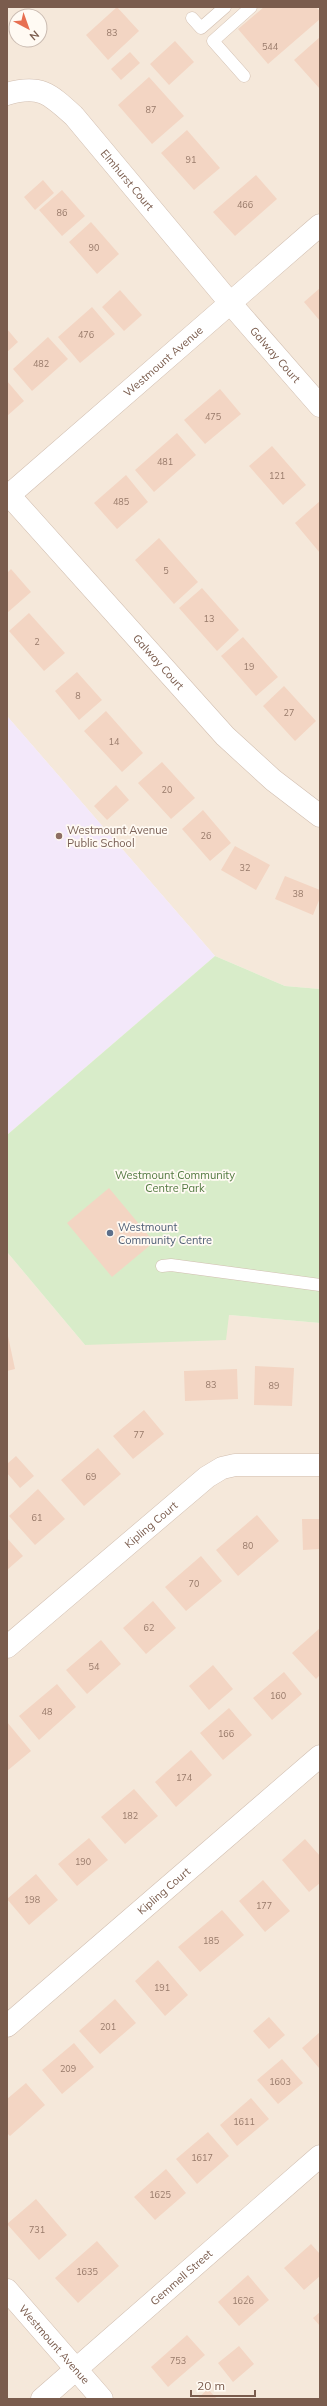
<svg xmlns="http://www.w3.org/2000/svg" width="327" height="2406" viewBox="0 0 327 2406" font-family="Mulish,sans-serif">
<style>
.residential{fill:#f5e8da;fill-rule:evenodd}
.education{fill:#f3e8fa}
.green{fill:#d8ecc9}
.building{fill:#f3d5c3}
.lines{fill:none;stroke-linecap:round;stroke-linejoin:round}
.service-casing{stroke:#d1beb0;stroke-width:13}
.minor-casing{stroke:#d1beb0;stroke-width:23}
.tertiary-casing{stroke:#d1beb0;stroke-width:23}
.service{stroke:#fff;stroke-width:12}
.minor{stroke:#fff;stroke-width:22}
.tertiary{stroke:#fff;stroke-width:22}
.education-dot{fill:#8d6e63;stroke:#fffaf3;stroke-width:1.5}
.service-dot{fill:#5c6f8a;stroke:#fffaf3;stroke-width:1.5}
.labels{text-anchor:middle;stroke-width:3.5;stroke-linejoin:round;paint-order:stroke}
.number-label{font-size:9px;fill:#987a6a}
.street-label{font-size:11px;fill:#7a5c4d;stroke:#fffaf3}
.education-label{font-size:11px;fill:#785e54;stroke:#fffaf3;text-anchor:start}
.park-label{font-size:11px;fill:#537a41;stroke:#fffaf3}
.service-label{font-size:11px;fill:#4e5e75;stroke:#fffaf3;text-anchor:start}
</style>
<rect width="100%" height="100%" fill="#fdf6ec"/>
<path class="residential" d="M 7,7 L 320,7 L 320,989 L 285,986 L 215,956 L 7,716 ZM 16,16 L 40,16 L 40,40 L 16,40 Z
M 7,1252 L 85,1345 L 229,1315 L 320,1323 L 320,2399 L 7,2399 Z"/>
<path class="education" d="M 7,716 L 215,956 L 7,1135 Z"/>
<path class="green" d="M 215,956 L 285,986 L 320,989 L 320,1323 L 229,1315 L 226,1340 L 85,1345 L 7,1252 L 7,1135 Z"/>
<path class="building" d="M 117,7 L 139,31 L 108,60 L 86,35 Z
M 264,7 L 316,7 L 320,11 L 320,19 L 268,64 L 238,29 Z
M 320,37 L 320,89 L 294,60 Z
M 175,41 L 194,62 L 169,85 L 150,64 Z
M 130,52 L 140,63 L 121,80 L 111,69 Z
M 149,77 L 184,116 L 152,144 L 118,105 Z
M 187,130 L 220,168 L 194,190 L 161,153 Z
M 256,175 L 277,199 L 235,236 L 213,212 Z
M 43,180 L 54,193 L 35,210 L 24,197 Z
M 62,190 L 85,216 L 62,236 L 39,210 Z
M 91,222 L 119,254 L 97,274 L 69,242 Z
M 320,288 L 320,321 L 304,302 Z
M 120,290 L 142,315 L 124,331 L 102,307 Z
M 92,307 L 115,334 L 80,363 L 58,337 Z
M 7,329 L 18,342 L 7,352 Z
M 48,337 L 68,359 L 32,391 L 13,369 Z
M 7,381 L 24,401 L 7,416 Z
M 220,389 L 241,414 L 205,444 L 184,420 Z
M 177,433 L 196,455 L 154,492 L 135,470 Z
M 272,446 L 306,485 L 283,505 L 249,466 Z
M 126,475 L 148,502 L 117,529 L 94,503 Z
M 320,501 L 320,553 L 295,523 Z
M 159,538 L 198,582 L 174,604 L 135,560 Z
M 11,569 L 31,592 L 7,613 L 7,573 Z
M 202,588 L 239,630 L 217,651 L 179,608 Z
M 29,613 L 65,653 L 44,671 L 9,631 Z
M 243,637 L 278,677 L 256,696 L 221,656 Z
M 77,672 L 102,700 L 79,720 L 55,691 Z
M 284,686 L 316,721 L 295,741 L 263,706 Z
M 106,711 L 143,753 L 122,772 L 84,731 Z
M 162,762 L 195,798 L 171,819 L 138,783 Z
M 116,785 L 129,800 L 107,820 L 94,806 Z
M 203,810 L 231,843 L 210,861 L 182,829 Z
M 235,846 L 270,865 L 256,890 L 221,870 Z
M 285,876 L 320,890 L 320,898 L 313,915 L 275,899 Z
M 109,1188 L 154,1242 L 112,1277 L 67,1223 Z
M 8,1336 L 15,1369 L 7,1371 L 7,1337 Z
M 255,1366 L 294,1368 L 292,1406 L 254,1405 Z
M 237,1369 L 238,1399 L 185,1401 L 184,1371 Z
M 144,1410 L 164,1434 L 133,1459 L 113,1436 Z
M 98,1448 L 121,1474 L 84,1506 L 61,1480 Z
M 16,1456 L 34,1476 L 20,1488 L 7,1473 L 7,1464 Z
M 38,1489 L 65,1519 L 35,1545 L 9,1516 Z
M 257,1515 L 279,1541 L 238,1576 L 216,1550 Z
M 302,1519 L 320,1519 L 320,1549 L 303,1550 Z
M 7,1538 L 23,1556 L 7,1570 Z
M 201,1556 L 222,1581 L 186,1611 L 165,1587 Z
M 153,1601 L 176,1628 L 146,1654 L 123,1628 Z
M 320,1628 L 320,1675 L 316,1679 L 292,1653 Z
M 101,1640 L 121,1664 L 87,1694 L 66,1670 Z
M 213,1665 L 233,1689 L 209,1710 L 189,1686 Z
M 284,1672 L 302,1694 L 272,1720 L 253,1698 Z
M 57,1684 L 76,1707 L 39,1740 L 19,1716 Z
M 229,1708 L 252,1735 L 223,1760 L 200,1733 Z
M 7,1722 L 31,1751 L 7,1771 Z
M 191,1750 L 212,1775 L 176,1807 L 155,1782 Z
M 134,1789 L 158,1816 L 125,1844 L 101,1817 Z
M 89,1838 L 108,1860 L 77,1886 L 58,1864 Z
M 305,1839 L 320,1856 L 320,1883 L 309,1892 L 282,1860 Z
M 36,1874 L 58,1900 L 29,1925 L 7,1899 Z
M 263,1880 L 290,1911 L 265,1932 L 239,1901 Z
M 222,1910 L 244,1935 L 200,1972 L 178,1947 Z
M 158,1960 L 188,1995 L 165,2016 L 135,1981 Z
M 115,1999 L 136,2023 L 100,2054 L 79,2031 Z
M 269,2017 L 285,2035 L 269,2049 L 253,2031 Z
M 320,2032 L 320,2067 L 319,2068 L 302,2048 Z
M 74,2043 L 94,2067 L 62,2094 L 42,2070 Z
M 282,2059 L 303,2083 L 278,2104 L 257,2080 Z
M 26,2083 L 45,2105 L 10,2136 L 7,2133 L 7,2099 Z
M 251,2098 L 269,2119 L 237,2146 L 220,2125 Z
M 208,2132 L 229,2156 L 197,2184 L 176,2159 Z
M 166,2169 L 186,2193 L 155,2220 L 134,2197 Z
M 36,2199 L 67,2235 L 39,2260 L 7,2224 Z
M 97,2241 L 119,2266 L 78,2303 L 55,2278 Z
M 311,2244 L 320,2254 L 320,2276 L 304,2290 L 284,2268 Z
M 248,2275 L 269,2300 L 239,2326 L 218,2302 Z
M 320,2312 L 320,2326 L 313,2318 Z
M 187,2335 L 205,2355 L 168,2387 L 151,2367 Z
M 239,2346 L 254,2364 L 233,2382 L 218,2363 Z
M 208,2389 L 217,2399 L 197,2399 Z"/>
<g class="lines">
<defs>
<path id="service" d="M 192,18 L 201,28 L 225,7
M 244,76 L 213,41 L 251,7
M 162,1266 L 171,1265 L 320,1285"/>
<g id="minor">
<path id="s1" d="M 7,94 C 40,84 50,94 74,116 L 231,304 L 320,406"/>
<path id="s2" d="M 9,495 L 225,736 L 273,780 L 320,816"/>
<path id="s3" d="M 7,1647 L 207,1477 L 222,1468 L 235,1465 L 320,1465"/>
<path id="s4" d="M 7,2026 L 320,1756"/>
</g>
<g id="tertiary">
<path id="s5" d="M 7,497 L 320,225"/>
<path id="s6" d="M 7,2290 L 102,2399"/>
<path id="s7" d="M 42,2399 L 320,2156"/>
</g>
</defs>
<use href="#service" class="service-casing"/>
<use href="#minor" class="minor-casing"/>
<use href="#tertiary" class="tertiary-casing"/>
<use href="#service" class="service"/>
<use href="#minor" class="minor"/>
<use href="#tertiary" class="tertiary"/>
</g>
<circle class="education-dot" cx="59" cy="836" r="4"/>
<circle class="service-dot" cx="110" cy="1233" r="4"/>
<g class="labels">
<g class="number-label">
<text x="112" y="36">83</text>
<text x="270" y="50">544</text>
<text x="151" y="113">87</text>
<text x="191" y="163">91</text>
<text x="245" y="208">466</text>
<text x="62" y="216">86</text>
<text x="94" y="251">90</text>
<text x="86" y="338">476</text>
<text x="41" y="367">482</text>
<text x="213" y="420">475</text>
<text x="165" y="465">481</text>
<text x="277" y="479">121</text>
<text x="121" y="505">485</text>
<text x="166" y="574">5</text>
<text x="209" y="622">13</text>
<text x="37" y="645">2</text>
<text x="249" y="670">19</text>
<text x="78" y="699">8</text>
<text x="289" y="716">27</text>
<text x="114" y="745">14</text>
<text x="167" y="793">20</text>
<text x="206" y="839">26</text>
<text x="245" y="871">32</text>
<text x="298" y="897">38</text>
<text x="211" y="1388">83</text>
<text x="274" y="1389">89</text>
<text x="139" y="1438">77</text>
<text x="91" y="1480">69</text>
<text x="37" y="1521">61</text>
<text x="248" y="1549">80</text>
<text x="194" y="1587">70</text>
<text x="149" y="1631">62</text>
<text x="94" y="1670">54</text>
<text x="278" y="1699">160</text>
<text x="47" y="1715">48</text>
<text x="226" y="1737">166</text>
<text x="184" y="1781">174</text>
<text x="130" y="1819">182</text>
<text x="83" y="1865">190</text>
<text x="32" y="1903">198</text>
<text x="264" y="1909">177</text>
<text x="211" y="1944">185</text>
<text x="162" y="1991">191</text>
<text x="108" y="2030">201</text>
<text x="68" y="2072">209</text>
<text x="280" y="2085">1603</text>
<text x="244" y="2125">1611</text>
<text x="202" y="2161">1617</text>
<text x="160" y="2198">1625</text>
<text x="37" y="2233">731</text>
<text x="87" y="2275">1635</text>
<text x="243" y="2304">1626</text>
<text x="178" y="2364">753</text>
</g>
<g class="street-label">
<text dy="4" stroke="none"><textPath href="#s1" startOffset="159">Elmhurst Court</textPath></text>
<text dy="4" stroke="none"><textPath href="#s1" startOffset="388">Galway Court</textPath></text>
<text dy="4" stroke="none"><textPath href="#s5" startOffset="207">Westmount Avenue</textPath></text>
<text dy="4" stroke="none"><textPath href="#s2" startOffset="224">Galway Court</textPath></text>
<text dy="4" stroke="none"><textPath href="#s3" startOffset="189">Kipling Court</textPath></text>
<text dy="4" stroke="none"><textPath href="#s4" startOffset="207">Kipling Court</textPath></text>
<text dy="4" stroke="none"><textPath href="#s7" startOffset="185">Gemmell Street</textPath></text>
<text dy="4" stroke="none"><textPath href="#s6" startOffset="72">Westmount Avenue</textPath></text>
</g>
<g class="education-label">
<text x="67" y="834">Westmount Avenue<tspan x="67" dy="13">Public School</tspan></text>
</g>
<g class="park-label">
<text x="175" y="1179">Westmount Community<tspan x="175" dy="13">Centre Park</tspan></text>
</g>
<g class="service-label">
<text x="118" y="1231">Westmount<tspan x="118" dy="13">Community Centre</tspan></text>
</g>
</g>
<rect width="327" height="2406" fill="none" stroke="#7a5c4d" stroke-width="16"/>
<g transform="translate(28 28) rotate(139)"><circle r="19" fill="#fffaf3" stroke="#cabbb1"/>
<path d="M0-3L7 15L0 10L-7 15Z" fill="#e76f51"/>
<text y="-6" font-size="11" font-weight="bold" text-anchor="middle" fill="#7a5c4d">N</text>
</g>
<path d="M191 2390v6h64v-6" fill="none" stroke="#7a5c4d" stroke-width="2"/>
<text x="197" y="2390" font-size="12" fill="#7a5c4d" stroke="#fffaf3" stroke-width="3" paint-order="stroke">20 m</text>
</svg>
